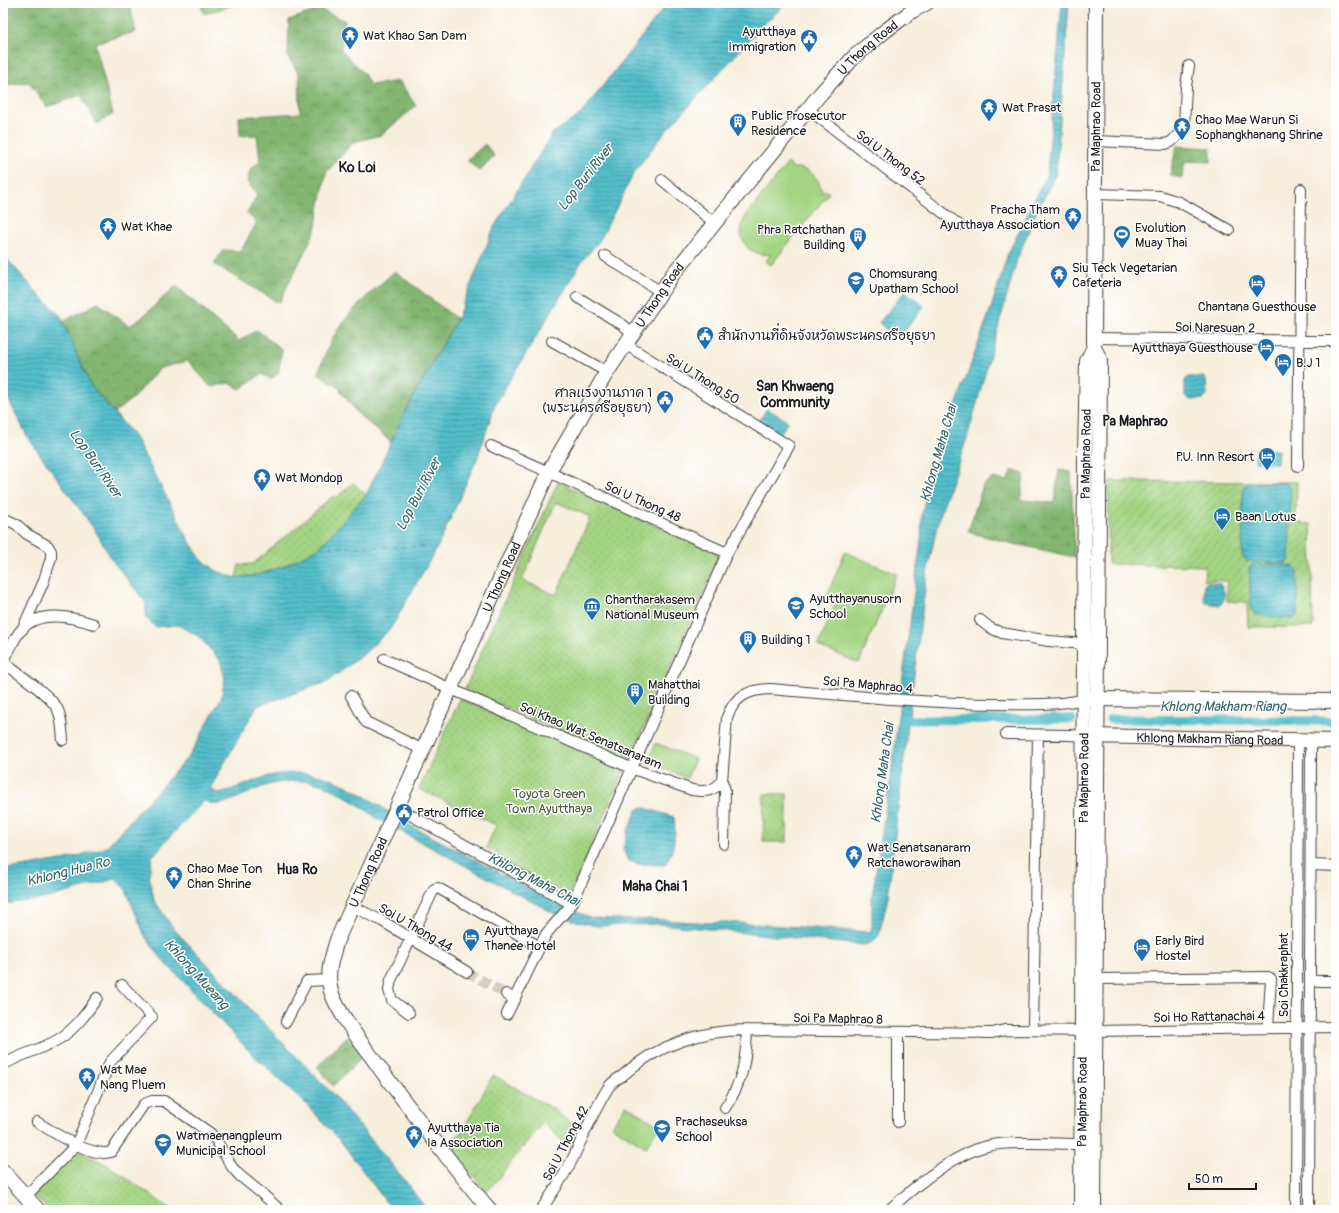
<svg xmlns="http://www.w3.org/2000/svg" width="1339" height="1213" viewBox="0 0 1339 1213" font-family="Pangolin,'Playpen Sans Thai',sans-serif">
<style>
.grass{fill:url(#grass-dots);stroke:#607850;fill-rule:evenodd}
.forest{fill:url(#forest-crowns);stroke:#506946}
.garden{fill:url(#garden-furrows);stroke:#607850}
.pitch{fill:#a4d483;stroke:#607850}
.water{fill:url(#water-rules);stroke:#376d74}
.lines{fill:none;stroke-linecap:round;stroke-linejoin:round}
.canal{stroke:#52becb;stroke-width:9}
.ferry{stroke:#34656b;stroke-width:1;stroke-dasharray:5 4;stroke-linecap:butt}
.street-tunnel{stroke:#d6cebf;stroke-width:10;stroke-dasharray:10 5;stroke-linecap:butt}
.street-casing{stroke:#3d3c39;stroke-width:12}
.secondary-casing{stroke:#3d3c39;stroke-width:16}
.street{stroke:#fff;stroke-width:10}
.secondary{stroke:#fff;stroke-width:14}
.labels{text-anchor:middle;stroke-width:3;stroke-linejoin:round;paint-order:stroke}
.poi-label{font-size:13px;fill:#1c1c1c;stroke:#fff;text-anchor:start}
.street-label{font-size:13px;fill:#1c1c1c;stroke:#fff}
.park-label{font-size:13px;fill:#4c5c40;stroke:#fff}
.neighbourhood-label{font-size:14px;font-weight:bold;fill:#1c1c1c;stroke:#fff}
.water-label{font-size:14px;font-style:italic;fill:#34656b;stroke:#fff}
</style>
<defs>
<pattern id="grass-dots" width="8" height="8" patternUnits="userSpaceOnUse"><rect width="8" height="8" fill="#a4d483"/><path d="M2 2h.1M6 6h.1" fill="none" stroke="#8db571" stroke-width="1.8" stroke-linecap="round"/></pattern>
<pattern id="forest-crowns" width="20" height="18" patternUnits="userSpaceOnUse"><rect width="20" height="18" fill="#83b671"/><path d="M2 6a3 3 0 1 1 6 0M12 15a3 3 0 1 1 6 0" fill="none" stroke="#6a935c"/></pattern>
<pattern id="garden-furrows" width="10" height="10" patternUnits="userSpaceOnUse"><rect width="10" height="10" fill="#a4d483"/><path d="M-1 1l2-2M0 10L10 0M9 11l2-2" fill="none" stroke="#8db571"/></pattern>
<pattern id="water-rules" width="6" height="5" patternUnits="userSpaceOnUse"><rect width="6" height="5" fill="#52becb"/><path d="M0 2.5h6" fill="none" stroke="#439aa4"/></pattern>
</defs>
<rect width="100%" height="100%" fill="#fff"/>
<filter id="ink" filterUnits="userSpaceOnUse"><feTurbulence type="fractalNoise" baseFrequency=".025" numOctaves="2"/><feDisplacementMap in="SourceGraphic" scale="8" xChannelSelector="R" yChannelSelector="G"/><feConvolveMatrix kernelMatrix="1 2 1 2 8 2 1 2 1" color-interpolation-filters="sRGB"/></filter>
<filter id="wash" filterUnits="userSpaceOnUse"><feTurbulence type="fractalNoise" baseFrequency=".012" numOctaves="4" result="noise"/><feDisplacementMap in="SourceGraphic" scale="16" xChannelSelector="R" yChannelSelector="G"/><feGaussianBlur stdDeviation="0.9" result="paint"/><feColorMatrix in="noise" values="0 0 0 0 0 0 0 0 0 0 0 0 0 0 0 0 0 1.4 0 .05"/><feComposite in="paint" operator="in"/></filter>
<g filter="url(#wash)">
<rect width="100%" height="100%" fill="#f7eedc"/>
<path class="grass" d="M 558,482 L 720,554 L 629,761 L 465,689 ZM 556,502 L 590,517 L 556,595 L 522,580 Z
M 353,483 L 366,495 L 319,548 L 282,567 L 257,575 L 236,578 L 239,565 L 253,564 L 333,496 L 336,498 Z
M 460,699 L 624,770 L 569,896 L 499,859 L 500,857 L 495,854 L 496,852 L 486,848 L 496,825 L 419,789 Z
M 764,794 L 787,794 L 787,842 L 763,842 Z
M 493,1075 L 553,1109 L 581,1132 L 571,1149 L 543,1123 L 487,1192 L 447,1145 L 461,1133 Z
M 76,1150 L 108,1165 L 172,1210 L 49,1210 L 33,1195 Z"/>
<path class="forest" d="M 3,3 L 129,3 L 136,32 L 95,43 L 113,114 L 97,124 L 81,95 L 47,107 L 29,82 L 3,85 Z
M 200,3 L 240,3 L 204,14 Z
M 320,9 L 345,21 L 341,50 L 363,72 L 370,85 L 399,81 L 416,106 L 381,135 L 353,142 L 326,173 L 315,231 L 279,303 L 214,264 L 223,250 L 241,251 L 257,222 L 247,214 L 257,195 L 247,182 L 251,168 L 260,162 L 257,135 L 240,136 L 239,117 L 300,113 L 299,74 L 288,57 L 289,20 Z
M 485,144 L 494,156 L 479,171 L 467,160 Z
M 1177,146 L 1211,148 L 1211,162 L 1185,161 L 1182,178 L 1172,176 L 1170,174 Z
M 395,271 L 457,319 L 407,408 L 391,442 L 358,414 L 338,387 L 318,373 C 322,363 325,352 331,342 C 344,314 373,291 395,271 Z
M 176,286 L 239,341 L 257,330 L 282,350 L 278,374 L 271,379 L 262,374 L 240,389 L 229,383 L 211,387 L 188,361 L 160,368 L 133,398 L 114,413 L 91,386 L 62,322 L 98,303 L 129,326 L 139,320 Z
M 1011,470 L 1024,474 L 1021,500 L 1054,503 L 1059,470 L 1071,472 L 1075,557 L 1010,543 L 968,532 L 983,485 L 993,478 L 1008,481 Z
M 347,1036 L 363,1056 L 333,1086 L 317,1067 Z"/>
<path class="garden" d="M 1109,481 L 1297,482 L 1296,523 L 1311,524 L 1313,627 L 1248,627 L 1247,602 L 1227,601 L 1227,581 L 1204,580 L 1205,566 L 1108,564 Z"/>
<path class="pitch" d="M 788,163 L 792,167 L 792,168 C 808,167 820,177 822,193 L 825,190 L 829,193 L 771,265 L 766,261 L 771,255 L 759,254 L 749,249 L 744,242 L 741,235 L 742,224 L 747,214 Z
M 845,552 L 897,574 L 859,663 L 818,646 L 835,605 L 825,600 Z
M 656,743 L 695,759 L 687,778 L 648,762 Z
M 626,1105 L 659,1126 L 646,1147 L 612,1126 Z"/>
<path class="water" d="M 668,3 L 787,3 L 765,23 L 665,132 L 635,171 L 600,240 L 582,261 L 495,405 L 477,459 L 438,546 L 391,628 L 365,653 L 327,682 L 257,706 L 217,776 L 211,789 L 217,793 C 237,790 254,779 273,775 C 331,764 362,796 408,824 L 560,905 L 592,918 L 634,920 L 651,919 L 709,923 L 726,922 L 870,932 L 872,927 L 872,897 L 893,760 L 902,684 L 921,540 L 922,513 L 929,481 L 991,308 L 1007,256 L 1047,174 L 1062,3 L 1069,3 L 1056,173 L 1035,215 L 1017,260 L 967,438 L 943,506 L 936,531 L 927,573 L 909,715 L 888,897 L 879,935 L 873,942 L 863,945 L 660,924 L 596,926 L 572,920 L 555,914 L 378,819 C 359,805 340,790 317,783 C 302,779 283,781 268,785 C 255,788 225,807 213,804 C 210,803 207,802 204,801 L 165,842 L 152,857 L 149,875 L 154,900 L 173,928 L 276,1036 L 333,1094 L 403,1178 L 427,1210 L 392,1210 L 342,1143 L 307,1105 L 250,1052 L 161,958 L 145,936 L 125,888 L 115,879 L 44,899 L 3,904 L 3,869 L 22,867 L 71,858 L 105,848 L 190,755 L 221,698 L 225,679 L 220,660 L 198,636 L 178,625 L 155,627 L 146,618 L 146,603 L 112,560 L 95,530 L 28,438 L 3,389 L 3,254 L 38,294 L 60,315 L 91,386 L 135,437 L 190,542 L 201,559 L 217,571 L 236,578 L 257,575 L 282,567 L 319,548 L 366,495 L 407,408 L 457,319 L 494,227 L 553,133 L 580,115 Z
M 905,291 L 924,306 L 898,339 L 879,323 Z
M 1189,377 L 1203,377 L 1206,379 L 1207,396 L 1203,399 L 1191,400 L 1185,396 L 1185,380 Z
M 767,409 L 788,421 L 780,435 L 758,422 Z
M 1256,449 L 1278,450 L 1277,463 L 1255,462 Z
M 1249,483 L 1286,483 L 1291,488 L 1289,561 L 1285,564 L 1246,561 L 1242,556 L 1243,487 Z
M 1252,564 L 1293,566 L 1297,571 L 1297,615 L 1294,619 L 1255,615 L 1251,608 L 1249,568 Z
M 1207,582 L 1220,584 C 1225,592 1227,598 1220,605 L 1206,603 L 1204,597 L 1204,585 Z
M 642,807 L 674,817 C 676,835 675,850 665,865 L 639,864 L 628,861 L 623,849 L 628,830 L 637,810 Z"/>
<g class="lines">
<path class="canal" d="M 1110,719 L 1336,721
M 903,720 L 1072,719"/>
<path class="ferry" d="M 329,547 L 429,546"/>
</g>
</g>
<g filter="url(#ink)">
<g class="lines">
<path class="street-tunnel" d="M 467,972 L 506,994"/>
<defs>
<path id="street" d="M 808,109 L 959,225
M 1095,141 L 1165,144 L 1171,142 L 1179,134 L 1184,126 L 1186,86 L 1189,66
M 662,180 L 714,223
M 1095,194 L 1160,196 L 1179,202 L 1229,230
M 605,256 L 661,292
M 577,297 L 623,325 L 632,333
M 1094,338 L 1336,341
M 552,341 L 607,372
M 491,446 L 727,553
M 1298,466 L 1301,189
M 3,518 L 16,524 L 27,534 L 48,546 L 51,551 L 51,558 L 43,583 L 22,630
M 980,620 L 990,628 L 1002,633 L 1049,641 L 1085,644
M 384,659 L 451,689 L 631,768 L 692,790 C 705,792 713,792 722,781
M 3,662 C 9,652 14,638 21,630 C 39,609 72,617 94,624
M 3,662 C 17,673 51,695 58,710 C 62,719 62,730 63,740
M 351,696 L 366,722 L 423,750
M 1006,734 L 1069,735 L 1085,736
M 396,807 L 572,904
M 724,844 L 725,790 L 722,781 L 727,717 C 735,696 748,690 770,689 C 845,695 921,703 997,704 C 1024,704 1058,706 1084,699
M 1311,865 L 1336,866
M 352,906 L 382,921 L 467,972
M 1096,979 L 1268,977 L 1271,979 L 1268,1027
M 1310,981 L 1336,981
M 506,994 L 515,1000
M 409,1013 L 392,1000 L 389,990 L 391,980 L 434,889 L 438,888 L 540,947
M 507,1014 L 546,934 L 572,904 L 727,553 L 789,446 L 625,344
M 286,1022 L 307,981 L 329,980
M 1033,1030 L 1038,735
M 898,1032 L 898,1122
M 3,1065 C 20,1054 41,1050 59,1039 C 76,1028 86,1014 97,998
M 725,1108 C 743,1081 746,1061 747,1030
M 37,1122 C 55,1133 91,1158 111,1152 L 144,1104 L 152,1101 L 164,1101 L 210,1133 L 216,1140 L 232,1167 L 239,1175 L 260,1192 L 280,1210
M 26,1196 L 76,1145 L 110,1062 L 152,1017 L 122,985
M 541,1210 C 552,1193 564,1177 573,1158 C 584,1135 594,1110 608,1088 C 611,1083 617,1079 622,1076 C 656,1045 702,1030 747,1030 L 992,1033 L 1005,1030 L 1095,1031 L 1336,1027
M 889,1210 C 916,1185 952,1155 987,1146 C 1002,1142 1018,1143 1033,1143 C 1049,1143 1065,1144 1082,1144
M 1296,1210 L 1298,740
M 1309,1210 L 1311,741"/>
<g id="secondary">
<path d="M 1094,347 L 1100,360 L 1094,1210"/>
<path d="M 1089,699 L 1336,701"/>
<path id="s1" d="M 1088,736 L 1336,741"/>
<path d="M 3,1171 L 38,1210"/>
<path id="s2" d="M 490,1210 C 469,1186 450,1161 431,1136 C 411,1110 390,1083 371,1056 C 359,1040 336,1009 331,991 C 326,973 332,957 337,940 L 548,473 L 607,372 L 673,274 L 821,93 L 855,56 L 885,31 L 912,11 L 927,3"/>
<path id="s3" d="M 1081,1210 L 1085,455 L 1087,361 L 1094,347 L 1094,343 L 1096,3"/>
</g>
</defs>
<use href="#street" class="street-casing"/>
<use href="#secondary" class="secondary-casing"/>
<use href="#street" class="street"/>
<use href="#secondary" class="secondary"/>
</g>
</g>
<defs>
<symbol id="temple-pin" viewBox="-11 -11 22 30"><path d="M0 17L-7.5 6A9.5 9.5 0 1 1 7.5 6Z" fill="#1f6fb2" stroke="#fff"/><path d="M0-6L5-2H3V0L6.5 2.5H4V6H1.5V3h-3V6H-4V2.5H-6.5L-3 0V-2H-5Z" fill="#fff"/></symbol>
<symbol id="civic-pin" viewBox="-11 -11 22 30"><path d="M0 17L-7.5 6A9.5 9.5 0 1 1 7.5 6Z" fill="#1f6fb2" stroke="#fff"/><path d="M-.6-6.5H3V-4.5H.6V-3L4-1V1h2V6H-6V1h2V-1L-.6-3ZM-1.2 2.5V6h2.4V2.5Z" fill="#fff"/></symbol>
<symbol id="building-pin" viewBox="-11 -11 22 30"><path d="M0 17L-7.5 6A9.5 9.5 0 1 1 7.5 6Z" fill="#1f6fb2" stroke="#fff"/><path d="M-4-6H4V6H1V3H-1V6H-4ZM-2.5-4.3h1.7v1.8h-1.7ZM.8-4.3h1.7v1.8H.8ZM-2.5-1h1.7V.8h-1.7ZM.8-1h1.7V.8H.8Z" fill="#fff"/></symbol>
<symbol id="stadium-pin" viewBox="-11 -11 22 30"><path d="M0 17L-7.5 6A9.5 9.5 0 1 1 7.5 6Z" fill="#1f6fb2" stroke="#fff"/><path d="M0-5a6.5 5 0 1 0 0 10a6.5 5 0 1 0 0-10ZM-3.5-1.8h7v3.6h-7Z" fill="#fff"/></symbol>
<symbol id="school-pin" viewBox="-11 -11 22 30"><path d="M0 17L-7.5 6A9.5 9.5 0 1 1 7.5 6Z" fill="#1f6fb2" stroke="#fff"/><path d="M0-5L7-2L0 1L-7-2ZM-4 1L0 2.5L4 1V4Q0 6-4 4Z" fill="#fff"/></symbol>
<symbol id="hotel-pin" viewBox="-11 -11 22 30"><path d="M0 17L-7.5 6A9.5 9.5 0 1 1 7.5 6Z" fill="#1f6fb2" stroke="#fff"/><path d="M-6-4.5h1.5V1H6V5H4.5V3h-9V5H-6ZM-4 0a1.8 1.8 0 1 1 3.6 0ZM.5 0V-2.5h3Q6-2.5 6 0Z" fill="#fff"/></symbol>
<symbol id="museum-pin" viewBox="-11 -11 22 30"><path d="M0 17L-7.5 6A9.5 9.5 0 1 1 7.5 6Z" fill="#1f6fb2" stroke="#fff"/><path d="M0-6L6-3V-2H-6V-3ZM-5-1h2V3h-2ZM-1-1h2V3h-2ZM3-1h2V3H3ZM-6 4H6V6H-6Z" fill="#fff"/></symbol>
</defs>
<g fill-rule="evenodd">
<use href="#temple-pin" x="340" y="25" width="20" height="27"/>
<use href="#civic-pin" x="799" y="28" width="20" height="27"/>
<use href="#temple-pin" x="979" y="97" width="20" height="27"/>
<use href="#building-pin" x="728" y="112" width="20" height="27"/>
<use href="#temple-pin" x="1172" y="116" width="20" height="27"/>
<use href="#temple-pin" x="1063" y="206" width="20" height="27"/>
<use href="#temple-pin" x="98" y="216" width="20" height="27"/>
<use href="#stadium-pin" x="1112" y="224" width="20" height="27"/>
<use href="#building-pin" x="848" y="226" width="20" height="27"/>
<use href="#temple-pin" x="1049" y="264" width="20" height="27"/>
<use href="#school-pin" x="846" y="270" width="20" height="27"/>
<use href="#hotel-pin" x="1247" y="273" width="20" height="27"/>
<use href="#civic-pin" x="695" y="325" width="20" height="27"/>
<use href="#hotel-pin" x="1256" y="337" width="20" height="27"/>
<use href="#hotel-pin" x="1273" y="352" width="20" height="27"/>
<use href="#civic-pin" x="655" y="389" width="20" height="27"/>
<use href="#hotel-pin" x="1257" y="446" width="20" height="27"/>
<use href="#temple-pin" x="252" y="467" width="20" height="27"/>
<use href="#hotel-pin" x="1212" y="506" width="20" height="27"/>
<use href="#school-pin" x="786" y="595" width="20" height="27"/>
<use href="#museum-pin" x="582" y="596" width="20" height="27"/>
<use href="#building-pin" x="738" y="629" width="20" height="27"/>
<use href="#building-pin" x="625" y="681" width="20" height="27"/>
<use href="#civic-pin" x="394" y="802" width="20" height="27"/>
<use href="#temple-pin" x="844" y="844" width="20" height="27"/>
<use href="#temple-pin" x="164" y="865" width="20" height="27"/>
<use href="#hotel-pin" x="461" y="927" width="20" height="27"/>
<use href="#hotel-pin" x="1132" y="937" width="20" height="27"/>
<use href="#temple-pin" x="77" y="1066" width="20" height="27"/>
<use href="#school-pin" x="652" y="1118" width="20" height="27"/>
<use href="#temple-pin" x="404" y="1124" width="20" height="27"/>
<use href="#school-pin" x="153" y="1132" width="20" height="27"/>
</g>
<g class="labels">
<g class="poi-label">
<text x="796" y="36" text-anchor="end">Ayutthaya<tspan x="796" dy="15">Immigration</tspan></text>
<text x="363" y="40">Wat Khao San Dam</text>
<text x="1002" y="112">Wat Prasat</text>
<text x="751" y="120">Public Prosecutor<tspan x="751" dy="15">Residence</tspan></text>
<text x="1195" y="124">Chao Mae Warun Si<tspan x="1195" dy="15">Sophangkhanang Shrine</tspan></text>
<text x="1060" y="214" text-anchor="end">Pracha Tham<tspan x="1060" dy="15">Ayutthaya Association</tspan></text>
<text x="121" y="231">Wat Khae</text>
<text x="1135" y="232">Evolution<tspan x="1135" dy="15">Muay Thai</tspan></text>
<text x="845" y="234" text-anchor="end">Phra Ratchathan<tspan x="845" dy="15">Building</tspan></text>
<text x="1072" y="272">Siu Teck Vegetarian<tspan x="1072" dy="15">Cafeteria</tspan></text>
<text x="869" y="278">Chomsurang<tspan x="869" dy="15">Upatham School</tspan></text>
<text x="1257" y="311" text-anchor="middle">Chantana Guesthouse</text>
<text x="718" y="340">สำนักงานที่ดินจังหวัดพระนครศรีอยุธยา</text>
<text x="1253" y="352" text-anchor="end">Ayutthaya Guesthouse</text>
<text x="1296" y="367">B.J 1</text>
<text x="652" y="397" text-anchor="end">ศาลแรงงานภาค 1<tspan x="652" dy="15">(พระนครศรีอยุธยา)</tspan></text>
<text x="1254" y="461" text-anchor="end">P.U. Inn Resort</text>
<text x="275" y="482">Wat Mondop</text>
<text x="1235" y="521">Baan Lotus</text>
<text x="809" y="603">Ayutthayanusorn<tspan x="809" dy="15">School</tspan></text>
<text x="605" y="604">Chantharakasem<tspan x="605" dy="15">National Museum</tspan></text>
<text x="761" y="644">Building 1</text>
<text x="648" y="689">Mahatthai<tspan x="648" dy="15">Building</tspan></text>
<text x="417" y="817">Patrol Office</text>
<text x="867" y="852">Wat Senatsanaram<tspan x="867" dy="15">Ratchaworawihan</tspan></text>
<text x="187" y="873">Chao Mae Ton<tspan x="187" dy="15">Chan Shrine</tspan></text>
<text x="484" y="935">Ayutthaya<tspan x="484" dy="15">Thanee Hotel</tspan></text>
<text x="1155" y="945">Early Bird<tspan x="1155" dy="15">Hostel</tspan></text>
<text x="100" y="1074">Wat Mae<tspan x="100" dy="15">Nang Pluem</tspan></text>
<text x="675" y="1126">Prachaseuksa<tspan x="675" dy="15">School</tspan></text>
<text x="427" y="1132">Ayutthaya Tia<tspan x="427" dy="15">Ia Association</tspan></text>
<text x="176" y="1140">Watmaenangpleum<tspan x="176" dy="15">Municipal School</tspan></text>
</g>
<g class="street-label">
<text dy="5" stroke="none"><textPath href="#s2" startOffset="1370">U Thong Road</textPath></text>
<text dy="5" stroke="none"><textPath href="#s3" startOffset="1085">Pa Maphrao Road</textPath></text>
<text transform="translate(891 157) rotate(37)" y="5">Soi U Thong 52</text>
<text dy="5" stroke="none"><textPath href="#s2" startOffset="1046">U Thong Road</textPath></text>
<text transform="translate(1215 327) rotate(1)" y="5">Soi Naresuan 2</text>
<text transform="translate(703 378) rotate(32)" y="5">Soi U Thong 50</text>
<text dy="5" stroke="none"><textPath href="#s3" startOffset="756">Pa Maphrao Road</textPath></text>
<text transform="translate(643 501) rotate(24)" y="5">Soi U Thong 48</text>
<text dy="5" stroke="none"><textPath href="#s2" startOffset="722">U Thong Road</textPath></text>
<text transform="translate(868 684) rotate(5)" y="5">Soi Pa Maphrao 4</text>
<text transform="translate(591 735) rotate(23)" y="5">Soi Khao Wat Senatsanaram</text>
<text dy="5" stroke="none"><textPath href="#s1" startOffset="122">Khlong Makham Riang Road</textPath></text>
<text dy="5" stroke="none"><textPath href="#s3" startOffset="432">Pa Maphrao Road</textPath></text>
<text dy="5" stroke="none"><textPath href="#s2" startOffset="398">U Thong Road</textPath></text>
<text transform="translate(416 927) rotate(30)" y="5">Soi U Thong 44</text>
<text transform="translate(1283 975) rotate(-90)" y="5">Soi Chakkraphat</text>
<text transform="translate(1209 1016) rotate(-1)" y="5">Soi Ho Rattanachai 4</text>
<text transform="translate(838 1018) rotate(1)" y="5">Soi Pa Maphrao 8</text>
<text dy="5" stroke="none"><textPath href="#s3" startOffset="108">Pa Maphrao Road</textPath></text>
<text transform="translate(565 1143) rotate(-62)" y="5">Soi U Thong 42</text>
</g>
<g class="park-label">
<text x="549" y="798">Toyota Green<tspan x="549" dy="15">Town Ayutthaya</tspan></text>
</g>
<g class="neighbourhood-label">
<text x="357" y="172">Ko Loi</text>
<text x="795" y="391">San Khwaeng<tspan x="795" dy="16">Community</tspan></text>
<text x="1135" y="426">Pa Maphrao</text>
<text x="297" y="874">Hua Ro</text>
<text x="655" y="891">Maha Chai 1</text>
</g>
<g class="water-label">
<text transform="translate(585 177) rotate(-52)" y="5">Lop Buri River</text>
<text transform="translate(938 453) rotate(-74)" y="5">Khlong Maha Chai</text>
<text transform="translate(96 463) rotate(55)" y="5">Lop Buri River</text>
<text transform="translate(418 494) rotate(-62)" y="5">Lop Buri River</text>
<text x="1223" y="711">Khlong Makham Riang</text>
<text transform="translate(882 773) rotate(-82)" y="5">Khlong Maha Chai</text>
<text transform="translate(68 871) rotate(-14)" y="5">Khlong Hua Ro</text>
<text transform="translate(534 879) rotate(27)" y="5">Khlong Maha Chai</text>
<text transform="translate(197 974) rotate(48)" y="5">Khlong Mueang</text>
</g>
</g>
<rect width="1339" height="1213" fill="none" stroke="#fff" stroke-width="16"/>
<path d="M1189 1183v6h67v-6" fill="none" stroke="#1c1c1c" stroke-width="2"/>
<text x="1195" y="1183" font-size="12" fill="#1c1c1c" stroke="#ffffff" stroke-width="3" paint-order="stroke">50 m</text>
</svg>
